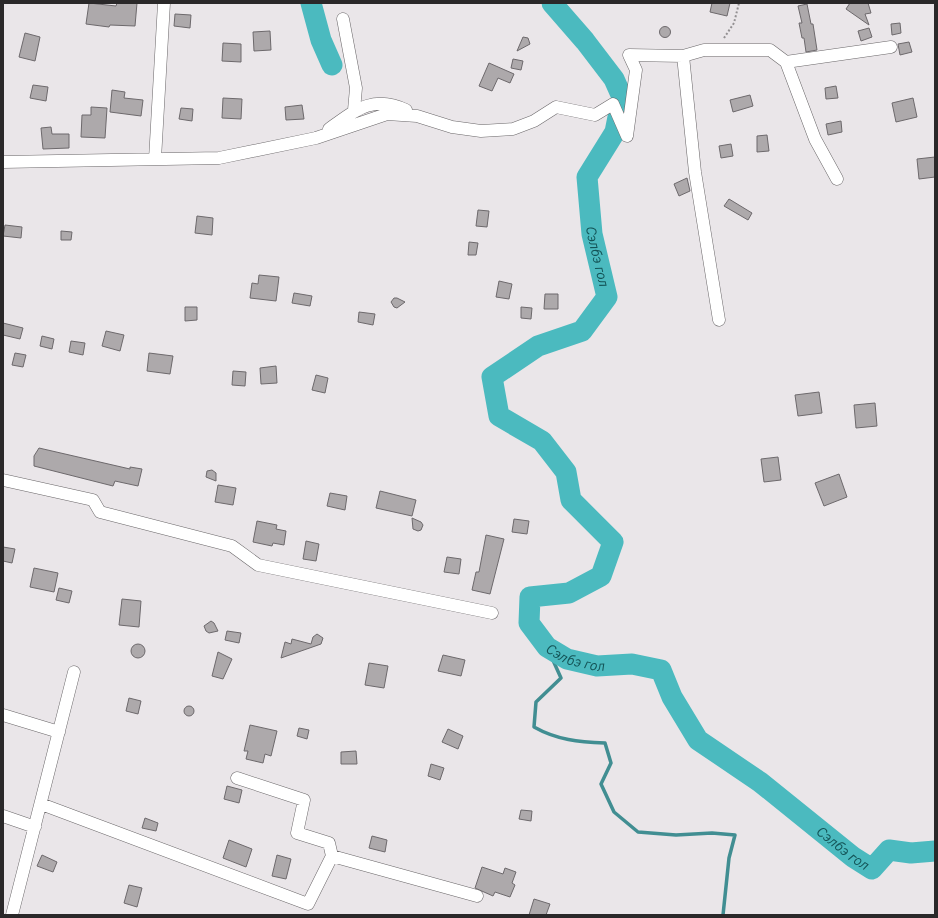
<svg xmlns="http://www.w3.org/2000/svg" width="938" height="918" viewBox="0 0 938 918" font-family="'IBM Plex Sans',sans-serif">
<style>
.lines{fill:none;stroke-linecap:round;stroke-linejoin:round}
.stream{stroke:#418e92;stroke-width:3.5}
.river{stroke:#4bbabf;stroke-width:21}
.building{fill:#ada9ab;stroke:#6d696c}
.street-casing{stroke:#6a6769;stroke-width:13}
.path{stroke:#939092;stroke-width:2;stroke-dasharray:2 2;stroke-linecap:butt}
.street{stroke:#fff;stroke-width:12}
.labels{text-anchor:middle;stroke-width:3;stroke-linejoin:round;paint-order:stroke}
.water-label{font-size:14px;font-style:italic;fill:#145457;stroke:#fff}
</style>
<rect width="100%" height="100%" fill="#eae6e9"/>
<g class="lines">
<path class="stream" d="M 547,647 L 561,678 L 536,702 L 534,727 C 557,740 579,742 605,743 L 611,763 L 601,784 L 614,812 L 638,832 L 676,835 L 712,833 L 735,835 L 729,858 L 723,915"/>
<g class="river">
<path d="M 311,3 L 321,40 L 332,65"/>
<path id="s1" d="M 552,3 L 585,41 L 614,79 L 622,97 L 615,132 L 587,177 L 592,234 L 607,297 L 582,331 L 538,346 L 492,377 L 499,416 L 542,441 L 566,472 L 571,500 L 613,542 L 601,576 L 569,593 L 530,597 L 529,623 L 547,647 L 567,659 L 597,666 L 632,664 L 661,670 L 672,697 L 698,740 L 760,782 L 853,857 L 872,869 L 889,850 L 911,853 L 935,851"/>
</g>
</g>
<path class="building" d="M 89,3 L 116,6 L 117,3 L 137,3 L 135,26 L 110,25 L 109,27 L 86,24 Z
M 712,3 L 730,3 L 727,16 L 710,12 Z
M 850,3 L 868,3 L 871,13 L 865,14 L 869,25 L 846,9 Z
M 807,4 L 811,24 L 813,24 L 817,50 L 806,52 L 804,38 L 802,38 L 799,23 L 802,23 L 798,6 Z
M 175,14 L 191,15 L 190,28 L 174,26 Z
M 900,23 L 901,33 L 892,35 L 891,24 Z
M659.5 32a5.5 5.5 0 1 1 11 0a5.5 5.5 0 1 1-11 0Z
M 869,28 L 872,37 L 861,41 L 858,31 Z
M 270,31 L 271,50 L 254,51 L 253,32 Z
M 25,33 L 40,37 L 35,61 L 19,57 Z
M 523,37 L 528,38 L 530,44 L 517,51 Z
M 909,42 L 912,52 L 900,55 L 898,44 Z
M 223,43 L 241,44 L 241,62 L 222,61 Z
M 513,59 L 523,61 L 521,70 L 511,68 Z
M 489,63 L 514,74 L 510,83 L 498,78 L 492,91 L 479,86 Z
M 33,85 L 48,87 L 46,101 L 30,98 Z
M 836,86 L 838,98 L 826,99 L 825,88 Z
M 112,90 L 125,92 L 124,98 L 143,100 L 141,116 L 110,112 Z
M 750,95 L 753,106 L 733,112 L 730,100 Z
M 223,98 L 242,99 L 241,119 L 222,118 Z
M 913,98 L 917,117 L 896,122 L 892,103 Z
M 302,105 L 304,119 L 286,120 L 285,107 Z
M 91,107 L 107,108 L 105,138 L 81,137 L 82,115 L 91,115 Z
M 181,108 L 193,109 L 192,121 L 179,119 Z
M 841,121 L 842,132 L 828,135 L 826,124 Z
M 51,127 L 52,134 L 69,134 L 69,148 L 43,149 L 41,128 Z
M 767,135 L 769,151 L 757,152 L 757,136 Z
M 731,144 L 733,156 L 721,158 L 719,146 Z
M 935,157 L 935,177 L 919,179 L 917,159 Z
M 687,178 L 690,191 L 679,196 L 674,184 Z
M 729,199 L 752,213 L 748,220 L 724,206 Z
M 478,210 L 489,211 L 487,227 L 476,226 Z
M 197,216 L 213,218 L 212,235 L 195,233 Z
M 5,225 L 22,227 L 21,238 L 3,236 Z
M 61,231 L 72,232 L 71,240 L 61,240 Z
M 469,242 L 478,243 L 476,255 L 468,255 Z
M 259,275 L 279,277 L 276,301 L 250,298 L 252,283 L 258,284 Z
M 499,281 L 512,284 L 509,299 L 496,297 Z
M 294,293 L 312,296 L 310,306 L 292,303 Z
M 545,294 L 558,294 L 558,309 L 544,309 Z
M 394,298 L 397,298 L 405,302 L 397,308 L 394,307 L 391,302 Z
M 185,307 L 197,307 L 197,320 L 185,321 Z
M 521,307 L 532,308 L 531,319 L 521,318 Z
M 359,312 L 375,314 L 373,325 L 358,322 Z
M 3,323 L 23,328 L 20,339 L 3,335 Z
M 106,331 L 124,335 L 120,351 L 102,346 Z
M 42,336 L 54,339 L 52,349 L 40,346 Z
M 71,341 L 85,343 L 83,355 L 69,352 Z
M 15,353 L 26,355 L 23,367 L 12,365 Z
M 149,353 L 173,356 L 170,374 L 147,371 Z
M 276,366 L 277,383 L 261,384 L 260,368 Z
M 233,371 L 246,372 L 245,386 L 232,385 Z
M 316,375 L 328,378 L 325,393 L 312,390 Z
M 819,392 L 822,413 L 798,416 L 795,395 Z
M 875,403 L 877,426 L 856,428 L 854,405 Z
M 39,448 L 130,469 L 130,467 L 142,469 L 138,486 L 115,481 L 113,486 L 34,466 L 34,456 Z
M 778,457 L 781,480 L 764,482 L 761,459 Z
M 212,470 L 216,473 L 216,481 L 206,477 L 207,471 Z
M 839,474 L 847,497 L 824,506 L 815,483 Z
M 218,485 L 236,488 L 233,505 L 215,502 Z
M 380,491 L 416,500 L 412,516 L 376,508 Z
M 330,493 L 347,496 L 345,510 L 327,506 Z
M 412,518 L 421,522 L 423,525 L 421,530 L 418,531 L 413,529 Z
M 514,519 L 529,521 L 527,534 L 512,532 Z
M 257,521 L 277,525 L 276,529 L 286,531 L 284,545 L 273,543 L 272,546 L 253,542 Z
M 486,535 L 504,539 L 490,594 L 472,590 L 476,572 L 479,572 Z
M 306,541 L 319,544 L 316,561 L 303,559 Z
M 3,547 L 15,549 L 12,563 L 3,561 Z
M 447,557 L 461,559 L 459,574 L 444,572 Z
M 34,568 L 58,573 L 54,592 L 30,587 Z
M 59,588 L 72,591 L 69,603 L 56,600 Z
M 122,599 L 141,601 L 139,627 L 119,625 Z
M 211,621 L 214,623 L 218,631 L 209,633 L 206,631 L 204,626 Z
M 227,631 L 241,633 L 239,643 L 225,640 Z
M 317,634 L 323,638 L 321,644 L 281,658 L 285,642 L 291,644 L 292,639 L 311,644 L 313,637 Z
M131 651a7 7 0 1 1 14 0a7 7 0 1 1-14 0Z
M 218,652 L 232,659 L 223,679 L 212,676 Z
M 443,655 L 465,660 L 461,676 L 438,671 Z
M 369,663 L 388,666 L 384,688 L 365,685 Z
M 129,698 L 141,701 L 138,714 L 126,711 Z
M184 711a5 5 0 1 1 10 0a5 5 0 1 1-10 0Z
M 250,725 L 277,731 L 271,756 L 265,754 L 263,763 L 246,759 L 248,751 L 244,751 Z
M 299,728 L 309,730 L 307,739 L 297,736 Z
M 448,729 L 463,736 L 458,749 L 442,742 Z
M 356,751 L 357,764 L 341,764 L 341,752 Z
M 431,764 L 444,768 L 440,780 L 428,776 Z
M 227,786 L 242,790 L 239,803 L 224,799 Z
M 521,810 L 532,811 L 531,821 L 519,819 Z
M 145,818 L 158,823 L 156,831 L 142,828 Z
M 372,836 L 387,840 L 385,852 L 369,848 Z
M 229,840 L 252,849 L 246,867 L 223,858 Z
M 42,855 L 57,862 L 53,872 L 37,866 Z
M 277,855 L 291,859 L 286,879 L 272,876 Z
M 482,867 L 503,874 L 505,868 L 516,872 L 512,883 L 515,885 L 510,897 L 495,892 L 493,896 L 475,888 Z
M 129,885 L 142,888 L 137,907 L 124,903 Z
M 534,899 L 550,904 L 546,915 L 529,915 Z"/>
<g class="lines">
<defs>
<path id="street" d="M 343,19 L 356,88 L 354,110
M 683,56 L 704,50 L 770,50 L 786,62 L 815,139 L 837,179
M 786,62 L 891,47
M 329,129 C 354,111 373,94 406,110
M 155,159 L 164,3
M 3,162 L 219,158 L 316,138 L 387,114 L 417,116 L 452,127 L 481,131 L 513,129 L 534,121 L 556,107 L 595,115 L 613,104 L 627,136 L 636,70 L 629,55 L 683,56 L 695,172 L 719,320
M 3,480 L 93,500 L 100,512 L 232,546 L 258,565 L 492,613
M 3,715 L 59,732
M 237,778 L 304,800 L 297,833 L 329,843 L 332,856
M 41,804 L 308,904 L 332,856 L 477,896
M 3,816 L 35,827
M 12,915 L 74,672"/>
</defs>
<use href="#street" class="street-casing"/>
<path class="path" d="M 724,38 L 734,23 L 739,3"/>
<use href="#street" class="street"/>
</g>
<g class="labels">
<g class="water-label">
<text dy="5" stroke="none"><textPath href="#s1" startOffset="287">Сэлбэ гол</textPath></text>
<text dy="5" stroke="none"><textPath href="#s1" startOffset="888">Сэлбэ гол</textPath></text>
<text dy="5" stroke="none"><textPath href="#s1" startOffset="1236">Сэлбэ гол</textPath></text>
</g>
</g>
<rect width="938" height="918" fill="none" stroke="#2a2829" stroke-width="8"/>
</svg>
